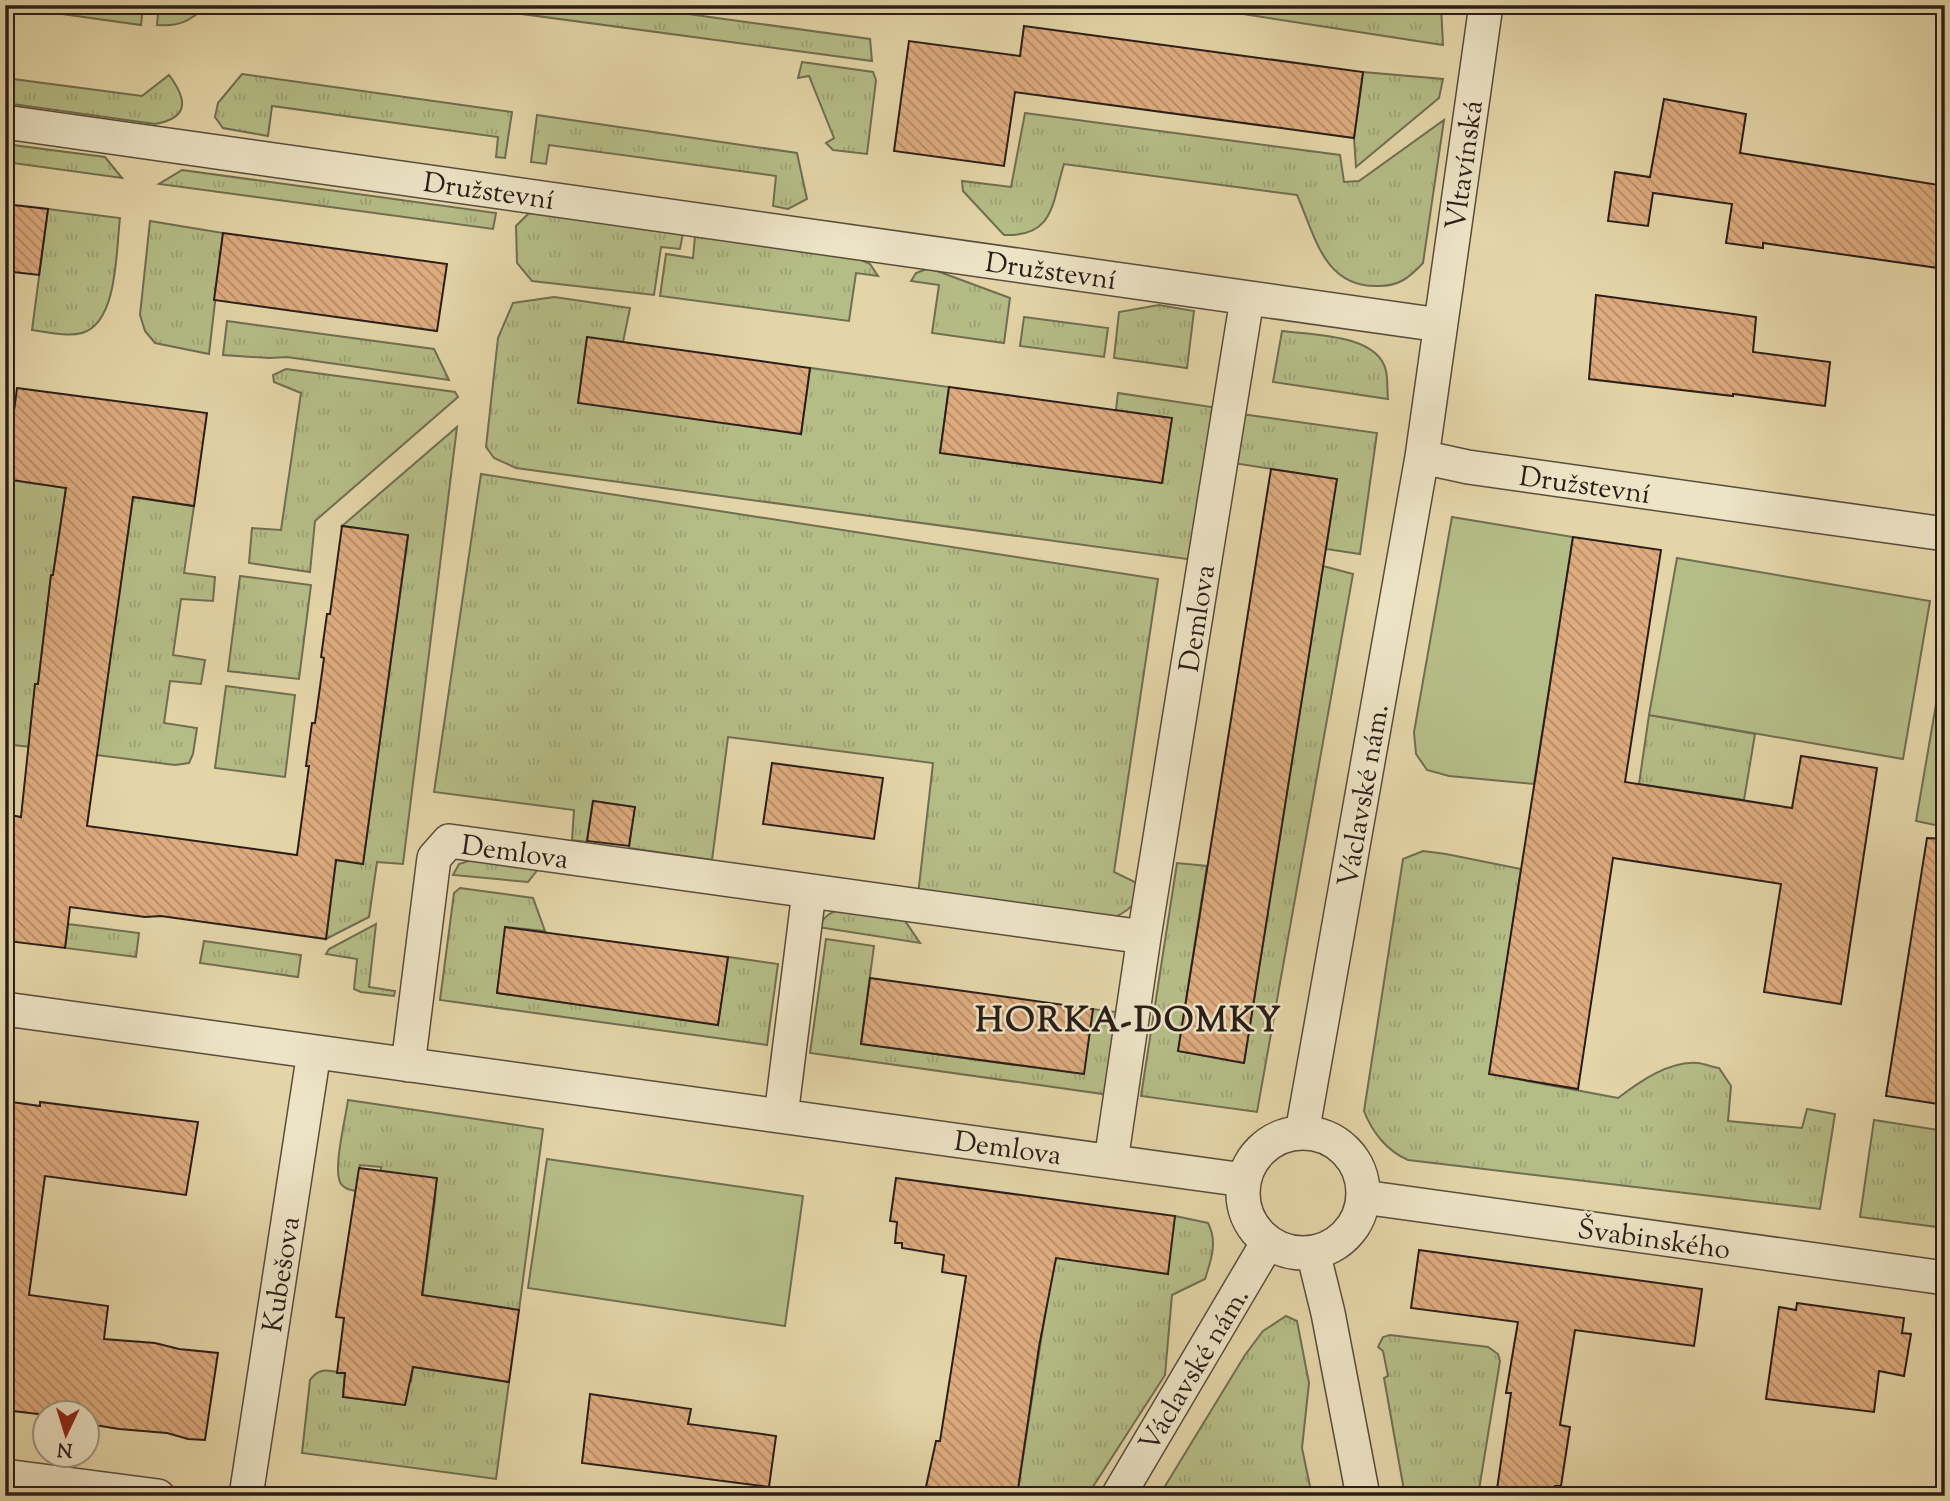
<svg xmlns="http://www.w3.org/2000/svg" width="1950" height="1501" viewBox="0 0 1950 1501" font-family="'Sorts Mill Goudy',serif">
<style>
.grass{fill:url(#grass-tufts);stroke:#706e50;stroke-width:2}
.park{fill:#b5bd87;stroke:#706e50;stroke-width:2}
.building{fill:url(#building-back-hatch);stroke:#2b1e19;stroke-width:2}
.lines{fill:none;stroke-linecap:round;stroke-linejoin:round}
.street-casing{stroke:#594c3d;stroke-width:36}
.street{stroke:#ede4c6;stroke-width:33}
.labels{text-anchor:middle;stroke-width:5;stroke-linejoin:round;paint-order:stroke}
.street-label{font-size:28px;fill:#2b1e19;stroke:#ede4c6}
.district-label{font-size:35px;font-weight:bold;letter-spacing:2px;fill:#2b1e19;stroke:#ede4c6}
</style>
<defs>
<pattern id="grass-tufts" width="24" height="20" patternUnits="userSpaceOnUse" patternTransform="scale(1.75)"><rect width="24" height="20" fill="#b5bd87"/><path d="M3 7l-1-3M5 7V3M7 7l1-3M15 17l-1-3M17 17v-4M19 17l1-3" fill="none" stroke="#9ca274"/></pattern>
<pattern id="building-back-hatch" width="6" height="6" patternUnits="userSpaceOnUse" patternTransform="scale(1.75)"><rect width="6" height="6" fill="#deac7f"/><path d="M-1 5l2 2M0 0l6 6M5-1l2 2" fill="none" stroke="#b48b67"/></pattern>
</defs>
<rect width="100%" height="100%" fill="#e4d5a8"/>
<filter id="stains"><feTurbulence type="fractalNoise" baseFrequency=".00286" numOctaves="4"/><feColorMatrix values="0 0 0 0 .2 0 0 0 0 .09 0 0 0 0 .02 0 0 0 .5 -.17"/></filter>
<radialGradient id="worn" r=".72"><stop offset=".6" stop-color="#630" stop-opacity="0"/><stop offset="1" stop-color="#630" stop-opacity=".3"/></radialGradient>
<path class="grass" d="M 136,5 L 143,6 L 141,25 L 5,6 Z
M 159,5 L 209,5 C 190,20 182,27 157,25 Z
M 455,5 L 623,5 L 870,39 L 872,61 Z
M 1185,5 L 1441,5 L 1443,45 Z
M 802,62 L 873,72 L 876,80 L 867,154 L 833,150 L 826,143 L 834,138 L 809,76 L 798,78 Z
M 1363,72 L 1443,79 L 1439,98 L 1356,167 L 1354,138 Z
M 242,74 L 512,112 L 505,158 L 496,157 L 498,137 L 272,106 L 268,136 L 223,128 L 215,117 L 218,103 Z
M 169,75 C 187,99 190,118 155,124 L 5,103 L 5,78 L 142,96 Z
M 1025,113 L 1340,155 L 1344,182 L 1359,181 L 1444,120 L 1423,263 C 1409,278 1398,287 1376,286 C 1323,286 1315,235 1297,195 L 1064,164 C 1052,202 1055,237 1004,235 L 963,191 L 962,181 L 1011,187 Z
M 537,115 L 797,153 L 807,199 L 788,209 L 773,206 L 776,176 L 549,145 L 546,164 L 531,162 Z
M 5,144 L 105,157 L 122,178 L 5,162 Z
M 182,170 L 496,213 L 493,229 L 159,184 Z
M 48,209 L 120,218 C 116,250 118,323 82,333 C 67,337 48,332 32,330 Z
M 529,213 L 683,233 L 680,249 L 661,247 L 654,295 L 532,281 L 517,263 L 516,226 Z
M 150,221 L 223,233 L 209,354 L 155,343 L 145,331 L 140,315 Z
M 695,236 L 857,258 L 870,264 L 878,276 L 856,273 L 849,321 L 660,296 L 666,254 L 693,258 Z
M 929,268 L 1010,298 L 1004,343 L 932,333 L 939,285 L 911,281 L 916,273 Z
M 554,297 L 630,308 L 623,342 L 587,338 L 801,434 L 810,368 L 949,387 L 940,453 L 1162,483 L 1171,418 L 1116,410 L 1118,393 L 1218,408 L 1194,560 L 516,468 L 494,458 L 486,447 L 498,338 L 513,303 Z
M 1159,305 L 1194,311 L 1187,368 L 1114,358 L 1119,312 Z
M 1024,317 L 1108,328 L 1104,357 L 1020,346 Z
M 227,321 L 434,349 L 449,380 L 287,357 L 269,358 L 223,355 Z
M 1282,331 C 1312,335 1378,334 1386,371 C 1388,380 1387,390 1388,399 L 1273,382 Z
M 286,369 L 455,392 L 458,397 L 315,521 L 310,572 L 249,563 L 252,528 L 281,530 L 301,393 L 274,382 L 273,375 Z
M 1241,414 L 1377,433 L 1360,554 L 1326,549 L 1336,479 L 1233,463 Z
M 457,427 L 403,864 L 377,862 L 369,917 L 326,939 L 336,860 L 363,863 L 408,536 L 342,526 Z
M 481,474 L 1158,579 L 1114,872 L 1143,886 C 1137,905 1127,912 1109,920 L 918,895 L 933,763 L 728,737 L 712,860 L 629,848 L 634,807 L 593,801 L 587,842 L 572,840 L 574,810 L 434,792 Z
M 5,479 L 66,488 L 53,575 L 51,576 L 38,684 L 35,685 L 30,747 L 5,744 Z
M 133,497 L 194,506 L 184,573 L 215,577 L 213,601 L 181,599 L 173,655 L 205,660 L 201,684 L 170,681 L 164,723 L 197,728 L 193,754 L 189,763 L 175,765 L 96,755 Z
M 1323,566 L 1353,574 L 1257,1112 L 1141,1096 L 1177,863 L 1207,866 L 1178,1051 L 1244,1062 Z
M 240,576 L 311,585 L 299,679 L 228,671 Z
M 226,686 L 295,695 L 285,777 L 215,768 Z
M 1649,715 L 1755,734 L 1744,800 L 1639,784 Z
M 1423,851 L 1446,854 L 1521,869 L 1490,1074 L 1618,1098 C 1639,1082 1670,1060 1698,1063 C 1705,1064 1712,1067 1719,1068 L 1731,1086 L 1728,1121 L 1802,1128 L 1807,1109 L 1835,1114 L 1820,1209 L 1408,1160 C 1387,1151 1372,1132 1364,1111 L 1403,859 Z
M 481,857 L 542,864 L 528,882 L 453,875 L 459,864 Z
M 460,888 L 533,898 L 545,931 L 506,927 L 497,993 L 718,1024 L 728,957 L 778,964 L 767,1045 L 440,1000 L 454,893 Z
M 844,908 L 901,915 L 920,943 L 818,927 C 825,915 831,912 844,908 Z
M 68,924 L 139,933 L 136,957 L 65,948 Z
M 376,924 L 369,987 L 395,991 L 394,996 L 361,992 L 354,989 L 357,959 L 326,954 L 329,949 Z
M 826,939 L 874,946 L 861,1044 L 1083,1074 L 1093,1009 L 1123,1013 L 1110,1095 L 810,1053 Z
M 204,941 L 301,955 L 298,977 L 200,963 Z
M 348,1100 L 543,1129 L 519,1310 L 455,1300 L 470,1375 L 509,1382 L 496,1479 L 302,1453 L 310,1380 C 321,1365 329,1372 345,1373 L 343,1397 L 405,1405 L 408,1382 L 411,1382 L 435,1200 L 436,1179 L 381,1171 L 381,1167 L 360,1165 L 356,1191 C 350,1190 345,1189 341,1184 C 332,1171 346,1117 348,1100 Z
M 1874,1120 L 1945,1131 L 1945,1228 L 1860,1217 Z
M 1175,1216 L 1208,1223 C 1218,1242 1211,1260 1205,1279 L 1172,1295 L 1165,1375 L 1087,1496 L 1017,1496 L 1049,1288 L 1056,1258 Z
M 1286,1316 L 1297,1321 L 1309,1383 L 1302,1448 L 1312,1496 L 1159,1496 L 1245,1355 L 1263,1331 Z
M 1390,1335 L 1488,1347 L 1498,1354 L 1500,1361 L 1478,1496 L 1405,1496 L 1384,1378 L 1388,1376 L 1383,1351 L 1378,1347 L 1383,1337 Z"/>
<path class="park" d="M 1452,517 L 1573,537 L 1534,784 L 1449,776 L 1427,770 L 1416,754 L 1414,732 Z
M 1677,558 L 1930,601 L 1903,759 L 1649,715 Z
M 1945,652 L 1945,827 L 1916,821 Z
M 547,1159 L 803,1196 L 785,1326 L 528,1288 Z"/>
<path class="building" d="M 1024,26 L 1363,72 L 1354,138 L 1015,92 L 1004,166 L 894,151 L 909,41 L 1020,56 Z
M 1664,99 L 1746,114 L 1740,153 L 1945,186 L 1945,269 L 1763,243 L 1763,248 L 1726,243 L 1732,204 L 1653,193 L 1648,226 L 1608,221 L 1615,172 L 1650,177 Z
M 5,204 L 48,209 L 39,275 L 5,271 Z
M 223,233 L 447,264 L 437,331 L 214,300 Z
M 1596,295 L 1756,317 L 1753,352 L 1830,362 L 1825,406 L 1733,394 L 1733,396 L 1589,379 Z
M 587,337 L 810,368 L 801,434 L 578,403 Z
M 949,387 L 1172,418 L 1162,483 L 940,453 Z
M 17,388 L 207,413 L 194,506 L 133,497 L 87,826 L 297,855 L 309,766 L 306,766 L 312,723 L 315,723 L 324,658 L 321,657 L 327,614 L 330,614 L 342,526 L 408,535 L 363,864 L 336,860 L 326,939 L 161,916 L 145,917 L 70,907 L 65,948 L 7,941 L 12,899 L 5,898 L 5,814 L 21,817 L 35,684 L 38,684 L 51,575 L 53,575 L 66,488 L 5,479 Z
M 1271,469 L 1337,479 L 1244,1063 L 1178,1051 Z
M 1573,537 L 1661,550 L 1625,782 L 1792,808 L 1801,756 L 1877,768 L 1841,1004 L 1764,992 L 1781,884 L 1613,858 L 1578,1089 L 1489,1074 Z
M 772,763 L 883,778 L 874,839 L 763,824 Z
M 593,801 L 635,807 L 629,846 L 587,841 Z
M 1927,838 L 1945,839 L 1945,1105 L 1886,1096 Z
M 505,927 L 728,957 L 718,1025 L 497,993 Z
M 870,978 L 1093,1009 L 1084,1074 L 861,1044 Z
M 5,1101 L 40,1106 L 40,1102 L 198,1122 L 186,1195 L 45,1176 L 29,1295 L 108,1306 L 104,1339 L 155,1343 L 179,1349 L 218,1353 L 205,1440 L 188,1439 L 167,1433 L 119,1429 L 88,1424 L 88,1413 L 46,1415 L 5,1410 Z
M 359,1168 L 437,1178 L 422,1295 L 519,1310 L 509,1382 L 413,1367 L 405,1405 L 343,1397 L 345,1373 L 337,1373 L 344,1318 L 336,1317 Z
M 896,1178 L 1175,1216 L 1168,1274 L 1056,1258 L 1039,1347 L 1017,1496 L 924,1496 L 936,1441 L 940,1441 L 966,1276 L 942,1272 L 944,1255 L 902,1248 L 902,1243 L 895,1243 L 897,1222 L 890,1221 Z
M 1419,1250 L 1702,1289 L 1694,1346 L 1575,1330 L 1560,1425 L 1570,1427 L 1561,1486 L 1555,1486 L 1554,1496 L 1496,1496 L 1511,1393 L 1506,1393 L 1518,1322 L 1411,1308 Z
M 1797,1303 L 1904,1318 L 1902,1333 L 1911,1334 L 1904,1376 L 1879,1371 L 1874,1412 L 1766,1399 L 1779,1307 L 1796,1310 Z
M 590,1394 L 691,1409 L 688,1424 L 776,1436 L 769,1487 L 582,1463 Z"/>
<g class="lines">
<defs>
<path id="street" d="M 5,122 L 1440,325
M 1422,457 L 1468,467 L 1945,534
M 5,1009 L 1244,1180
M 408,1065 L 434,858 L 449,841 L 1144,937
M 781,1116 L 809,892
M 1302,1133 L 1422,457 L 1486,5
M1243 1193a60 60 0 1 1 120 0a60 60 0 1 1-120 0Z
M 1111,1161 L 1144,937 L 1247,299
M 1363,1197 L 1945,1278
M 1313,1252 L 1328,1313 L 1363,1496
M 5,1476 L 158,1496
M 246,1496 L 314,1052
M 1118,1496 L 1268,1242"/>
</defs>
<use href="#street" class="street-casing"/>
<use href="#street" class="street"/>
</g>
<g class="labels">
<g class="street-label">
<text transform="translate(1463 165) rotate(-82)" y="10">Vltavínská</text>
<text transform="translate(489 190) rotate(8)" y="10">Družstevní</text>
<text transform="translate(1051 270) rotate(8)" y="10">Družstevní</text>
<text transform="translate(1585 484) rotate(8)" y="10">Družstevní</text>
<text transform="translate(1196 618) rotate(-81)" y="10">Demlova</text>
<text transform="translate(1362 795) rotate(-80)" y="10">Václavské nám.</text>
<text transform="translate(515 851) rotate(8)" y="10">Demlova</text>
<text transform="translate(1008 1147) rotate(8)" y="10">Demlova</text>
<text transform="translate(1654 1238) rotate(8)" y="10">Švabinského</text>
<text transform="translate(280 1274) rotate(-81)" y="10">Kubešova</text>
<text transform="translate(1193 1369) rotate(-59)" y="10">Václavské nám.</text>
</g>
<g class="district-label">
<text x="1129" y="1031">HORKA-DOMKY</text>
</g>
</g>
<rect width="1950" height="1501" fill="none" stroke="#e4d5a8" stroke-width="28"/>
<rect x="7" y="7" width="1936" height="1487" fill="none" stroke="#2b1e19" stroke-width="3.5"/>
<rect x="14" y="14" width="1922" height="1473" fill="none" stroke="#2b1e19" stroke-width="2"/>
<g transform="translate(66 1434) rotate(184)"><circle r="33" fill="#ede4c6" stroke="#9f9581" stroke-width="2"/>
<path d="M0-5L12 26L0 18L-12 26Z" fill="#8f2418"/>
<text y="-10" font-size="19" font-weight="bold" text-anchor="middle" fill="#2b1e19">N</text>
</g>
<rect width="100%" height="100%" filter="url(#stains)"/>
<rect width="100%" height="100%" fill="url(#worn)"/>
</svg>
